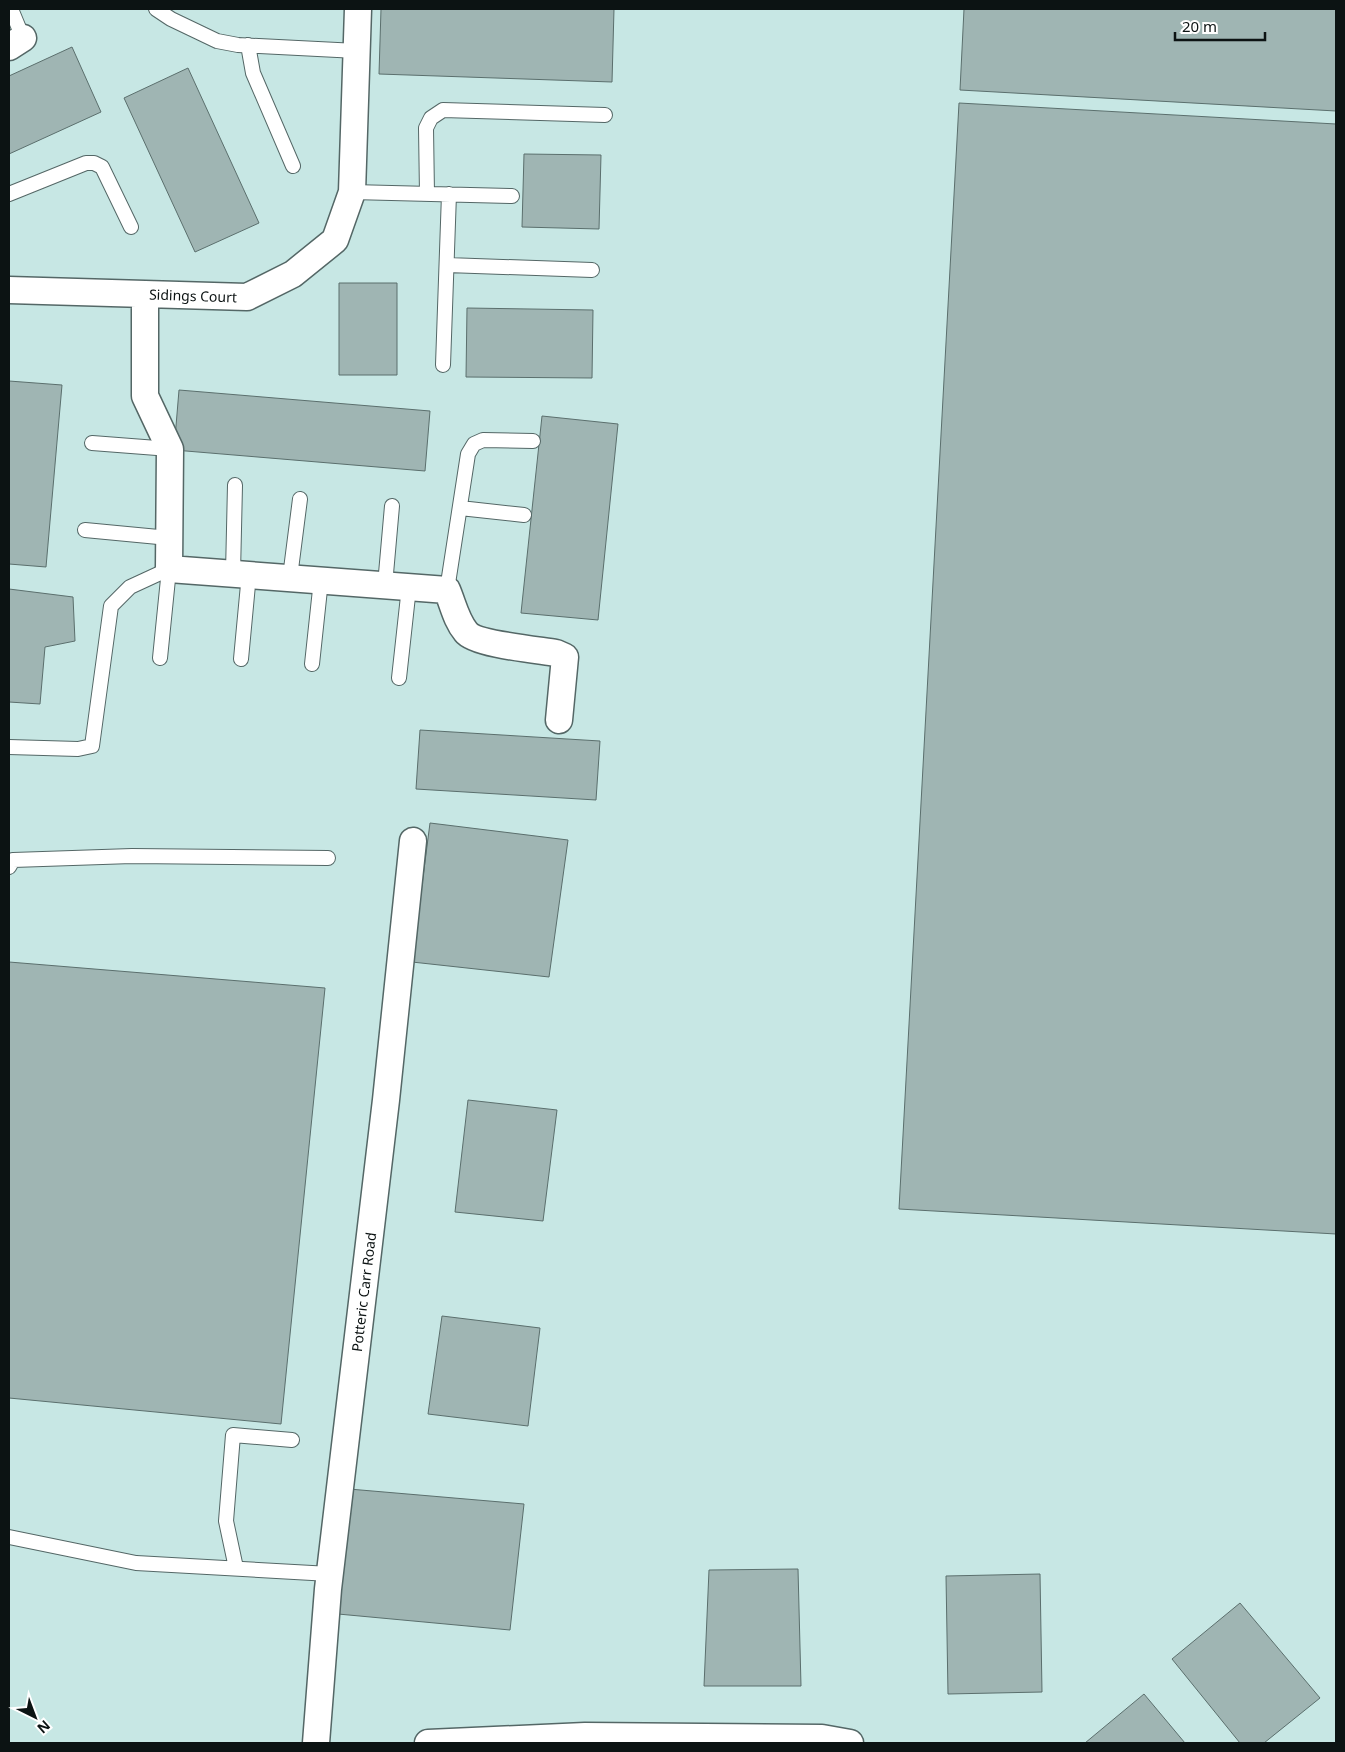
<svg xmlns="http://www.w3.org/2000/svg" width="1345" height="1752" viewBox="0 0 1345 1752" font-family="'Noto Sans',sans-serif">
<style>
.built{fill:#c7e7e4}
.building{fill:#9fb5b3;stroke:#5b6f6d}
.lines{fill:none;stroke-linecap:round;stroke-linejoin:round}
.lane-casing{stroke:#546766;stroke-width:16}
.street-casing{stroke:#546766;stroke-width:29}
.lane{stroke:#fff;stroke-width:14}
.street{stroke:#fff;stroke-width:26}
.labels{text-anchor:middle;stroke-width:5;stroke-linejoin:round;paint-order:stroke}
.street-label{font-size:14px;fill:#0c1313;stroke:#fff}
</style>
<rect width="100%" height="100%" fill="#daf0ef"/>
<path class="built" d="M 9,9 L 1336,9 L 1336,1743 L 9,1743 Z"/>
<path class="building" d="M 381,9 L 614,9 L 612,82 L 379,74 Z
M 964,9 L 1336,9 L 1336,111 L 960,90 Z
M 72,47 L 101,112 L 9,154 L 9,76 Z
M 188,68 L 259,223 L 195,252 L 124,98 Z
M 959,103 L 1336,124 L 1336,1234 L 899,1209 Z
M 524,154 L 601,155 L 599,229 L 522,227 Z
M 339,283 L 397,283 L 397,375 L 339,375 Z
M 467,308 L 593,310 L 592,378 L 466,377 Z
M 9,381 L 62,385 L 46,567 L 9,564 Z
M 179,390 L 430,411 L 425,471 L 174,450 Z
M 542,416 L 618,424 L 598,620 L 521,613 Z
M 9,589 L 73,597 L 75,641 L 45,647 L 40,704 L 9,702 Z
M 420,730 L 600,741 L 596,800 L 416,789 Z
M 430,823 L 568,840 L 549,977 L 412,962 Z
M 9,962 L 325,988 L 281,1424 L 9,1398 Z
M 468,1100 L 557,1110 L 543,1221 L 455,1212 Z
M 442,1316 L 540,1328 L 528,1426 L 428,1414 Z
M 349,1489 L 524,1504 L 510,1630 L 338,1614 Z
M 798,1569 L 801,1686 L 704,1686 L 709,1570 Z
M 1040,1574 L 1042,1692 L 948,1694 L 946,1576 Z
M 1240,1603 L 1320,1698 L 1264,1743 L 1240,1743 L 1172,1659 Z
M 1144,1694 L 1185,1743 L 1085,1743 Z"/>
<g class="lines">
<defs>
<path id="lane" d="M 11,9 L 23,38
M 156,9 L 171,19 L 217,41 L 238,45 L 357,51
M 248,45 L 253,73 L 293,166
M 352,192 L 512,196
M 9,194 L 86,163 L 94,163 L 102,167 L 131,227
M 427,194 L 426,128 L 431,118 L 443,110 L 605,115
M 447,265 L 592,270
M 443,365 L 449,194
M 92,443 L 170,449
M 460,508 L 524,515
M 85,530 L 169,538
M 233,573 L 235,485
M 290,577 L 300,499
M 385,585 L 392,506
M 447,590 L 468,454 L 474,444 L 483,440 L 533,441
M 160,658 L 169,569
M 241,659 L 249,574
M 312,664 L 321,580
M 399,678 L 409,587
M 9,747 L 78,749 L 92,746 L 111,606 L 130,587 L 169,569
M 9,867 L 13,860 L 132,856 L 328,858
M 9,1537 L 136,1563 L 330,1574
M 236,1568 L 226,1521 L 233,1435 L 292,1440"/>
<path id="street" d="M 9,47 L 23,38
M 9,290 L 247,297 L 293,274 L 335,240 L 352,192 L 358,9
M 145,294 L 145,396 L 170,449 L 169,569 L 447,590 C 453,604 456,620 466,632 C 475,644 538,650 556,653 L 565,657 L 559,720
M 316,1743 L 328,1589 L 386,1100 L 413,841
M 428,1743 L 585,1736 L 822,1738 L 850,1743"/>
</defs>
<use href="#lane" class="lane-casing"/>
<use href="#street" class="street-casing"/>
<use href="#lane" class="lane"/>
<use href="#street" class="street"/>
</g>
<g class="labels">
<g class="street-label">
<text transform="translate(193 296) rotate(2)" y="5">Sidings Court</text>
<text transform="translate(364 1292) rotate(-83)" y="5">Potteric Carr Road</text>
</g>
</g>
<rect width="1345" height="1752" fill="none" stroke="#0c1313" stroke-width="20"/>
<g transform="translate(35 1717) rotate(138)" stroke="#ffffff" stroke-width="4" paint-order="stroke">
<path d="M0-4L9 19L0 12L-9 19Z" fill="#0c1313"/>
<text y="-8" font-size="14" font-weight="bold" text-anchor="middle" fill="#0c1313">N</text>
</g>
<path d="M1175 32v8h90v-8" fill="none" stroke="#0c1313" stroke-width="2.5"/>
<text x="1182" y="32" font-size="15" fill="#0c1313" stroke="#ffffff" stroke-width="4" paint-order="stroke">20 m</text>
</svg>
